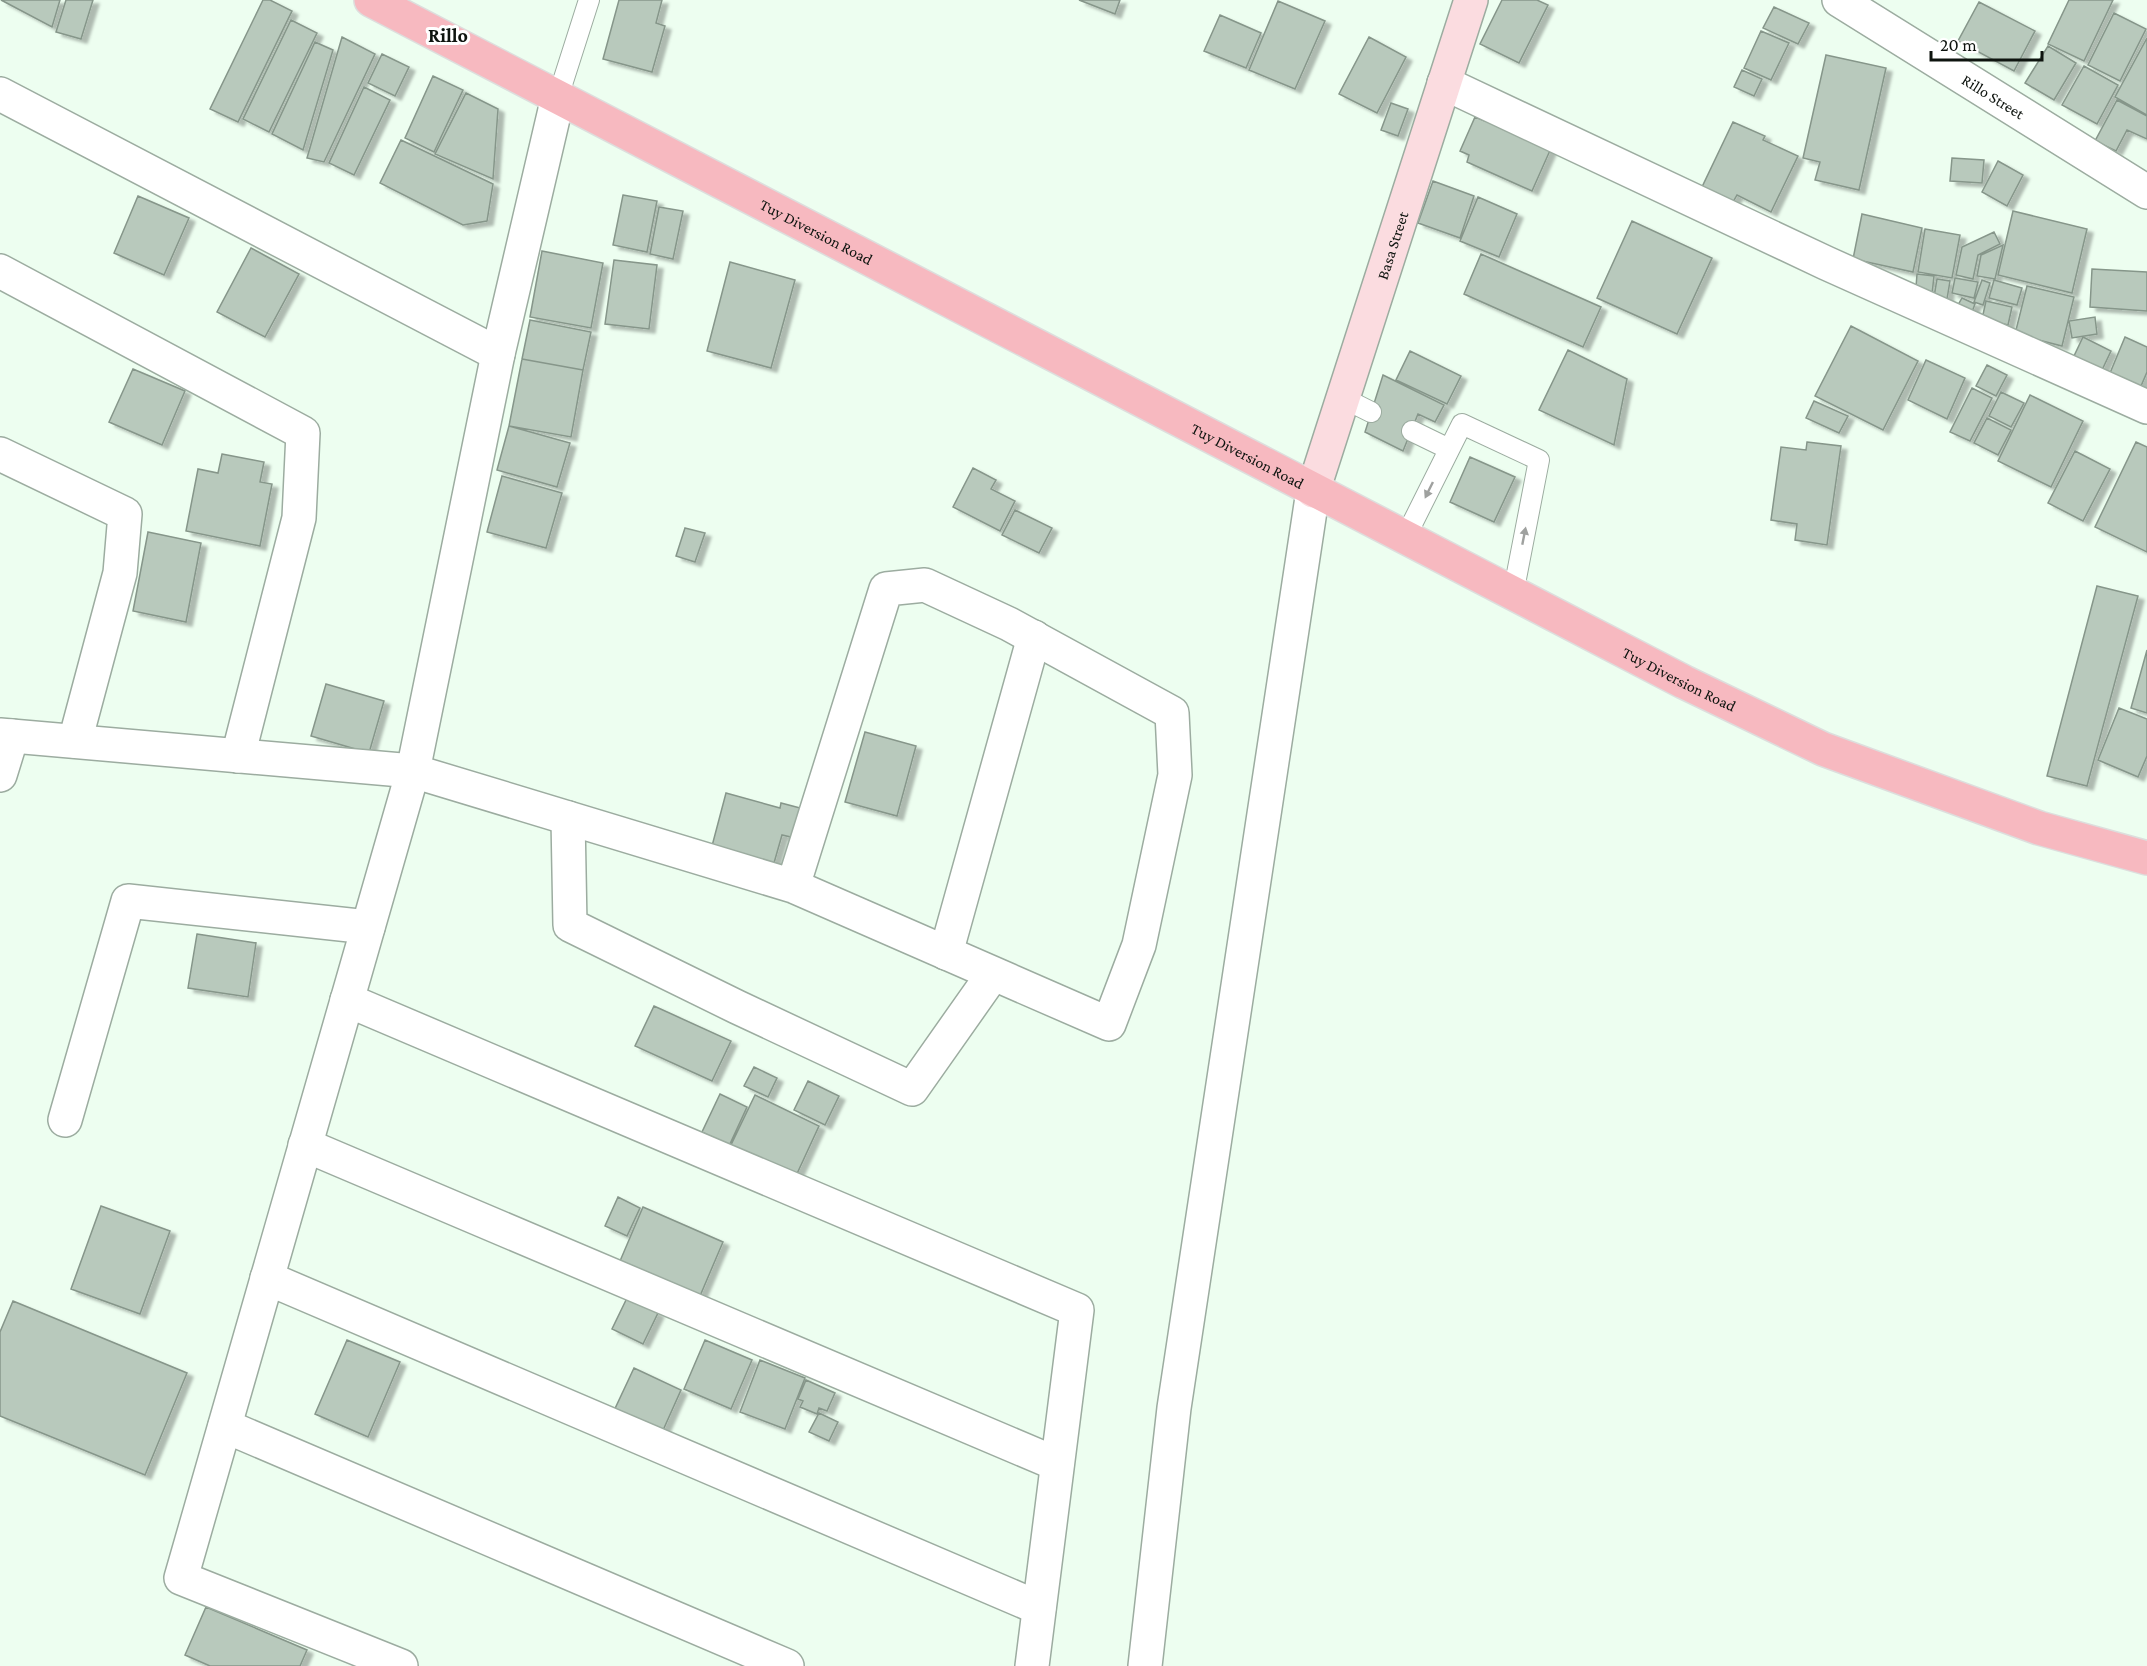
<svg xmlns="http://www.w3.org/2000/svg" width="2147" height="1666" viewBox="0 0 2147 1666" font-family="'Crimson Pro',serif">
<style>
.building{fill:#b8c9bc;stroke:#86968a;stroke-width:1.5;filter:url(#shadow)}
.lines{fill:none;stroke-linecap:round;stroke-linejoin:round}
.lane-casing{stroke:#9caca0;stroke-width:22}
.street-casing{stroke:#9caca0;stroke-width:36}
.secondary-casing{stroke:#9caca0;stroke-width:36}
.primary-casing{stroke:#dddedd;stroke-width:36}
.lane{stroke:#fff;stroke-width:20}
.street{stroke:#fff;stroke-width:33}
.secondary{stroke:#fbdce0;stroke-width:33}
.primary{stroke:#f7b9c0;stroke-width:33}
.oneway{fill:#9fa19f}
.labels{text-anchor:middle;stroke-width:6;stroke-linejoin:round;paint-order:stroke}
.street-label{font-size:16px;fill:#0e140f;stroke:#fff}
.quarter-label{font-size:20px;font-weight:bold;fill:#0e140f;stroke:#fff}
</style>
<defs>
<filter id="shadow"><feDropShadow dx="6" dy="4" stdDeviation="1.5" flood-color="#0004"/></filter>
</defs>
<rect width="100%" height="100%" fill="#edfef0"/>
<path class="building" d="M 1,0 L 60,0 L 52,27 Z
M 66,0 L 93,0 L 81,39 L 56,32 Z
M 263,0 L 270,0 L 292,11 L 238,122 L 210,109 Z
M 619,0 L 662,0 L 656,23 L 665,26 L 652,72 L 603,59 Z
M 1079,0 L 1120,0 L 1115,14 Z
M 1502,0 L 1537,0 L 1548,5 L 1519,63 L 1480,44 Z
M 2069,0 L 2113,0 L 2084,61 L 2048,44 Z
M 1278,1 L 1325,21 L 1295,89 L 1249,70 Z
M 1979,2 L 2035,31 L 2014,71 L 1958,41 Z
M 1774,7 L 1809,23 L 1798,44 L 1763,28 Z
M 2114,13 L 2146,29 L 2120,81 L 2088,65 Z
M 1220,15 L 1261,33 L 1246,68 L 1204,51 Z
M 291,20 L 317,33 L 269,132 L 243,119 Z
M 1761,31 L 1789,43 L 1771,80 L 1744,68 Z
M 342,37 L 375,54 L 324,162 L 307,158 Z
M 1369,37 L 1406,57 L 1377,113 L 1339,94 Z
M 2147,38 L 2147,115 L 2115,97 Z
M 315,42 L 333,50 L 303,150 L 272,134 Z
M 2048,46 L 2076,63 L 2054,100 L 2025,83 Z
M 382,54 L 409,67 L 395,96 L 368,83 Z
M 1826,55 L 1886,68 L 1859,190 L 1815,180 L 1820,162 L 1803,158 Z
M 2084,66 L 2118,85 L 2097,124 L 2062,105 Z
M 1742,70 L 1762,79 L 1754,96 L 1734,87 Z
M 433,76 L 463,90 L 434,152 L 405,138 Z
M 364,87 L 390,100 L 354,175 L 329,163 Z
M 466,93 L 498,109 L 493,179 L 435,154 Z
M 2117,100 L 2147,116 L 2147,139 L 2127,130 L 2116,151 L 2095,141 Z
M 1391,103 L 1408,109 L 1398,136 L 1381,130 Z
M 1475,117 L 1485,121 L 1487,117 L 1552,146 L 1532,191 L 1467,162 L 1469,155 L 1460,151 Z
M 1733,122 L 1765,136 L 1763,140 L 1798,156 L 1771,212 L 1737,195 L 1733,202 L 1702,187 Z
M 401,140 L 493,184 L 487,221 L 463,225 L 380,183 Z
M 1952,158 L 1984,160 L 1982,183 L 1950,181 Z
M 1998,161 L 2023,175 L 2007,206 L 1982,192 Z
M 1433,181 L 1474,196 L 1460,238 L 1418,223 Z
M 623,195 L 657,201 L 647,252 L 613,245 Z
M 138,196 L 189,218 L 164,275 L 114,253 Z
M 1478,197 L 1517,214 L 1499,257 L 1460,241 Z
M 659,207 L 683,211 L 673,259 L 650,254 Z
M 2013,211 L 2087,229 L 2072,293 L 1998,275 Z
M 1862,214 L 1922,228 L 1913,272 L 1853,259 Z
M 1632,221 L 1712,258 L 1677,334 L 1597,298 Z
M 1925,229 L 1960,235 L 1952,278 L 1918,272 Z
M 1994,232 L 2000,244 L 1978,255 L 1973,279 L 1956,275 L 1962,247 Z
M 2003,245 L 1995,279 L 1977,276 L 1981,255 Z
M 251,248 L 299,274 L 265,337 L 217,312 Z
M 542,251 L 603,263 L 591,328 L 530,317 Z
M 1481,254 L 1601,307 L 1583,347 L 1464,294 Z
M 614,260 L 657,265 L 649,329 L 605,324 Z
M 730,262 L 795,280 L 771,368 L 707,351 Z
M 2092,269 L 2147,272 L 2147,311 L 2090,307 Z
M 1917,274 L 1934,276 L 1932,294 L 1916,287 Z
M 1955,278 L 1978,282 L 1974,298 L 1952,293 Z
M 1937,279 L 1950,281 L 1947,299 L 1934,297 Z
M 1982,280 L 1990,283 L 1983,305 L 1974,302 Z
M 1994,280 L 2022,288 L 2017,305 L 1989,298 Z
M 2027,286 L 2074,297 L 2062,346 L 2015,334 Z
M 1962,298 L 1975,304 L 1972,312 L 1958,305 Z
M 1986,301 L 2012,307 L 2008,325 L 1982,319 Z
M 2095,317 L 2097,334 L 2072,338 L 2069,321 Z
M 530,320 L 591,332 L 583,370 L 522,359 Z
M 1851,326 L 1918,361 L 1883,430 L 1815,396 Z
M 2083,337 L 2111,351 L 2102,370 L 2074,356 Z
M 2125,337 L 2147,347 L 2147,372 L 2141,386 L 2110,373 Z
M 1568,350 L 1627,379 L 1614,445 L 1539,410 Z
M 1410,351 L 1461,376 L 1447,404 L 1396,380 Z
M 522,359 L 583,370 L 571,437 L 509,426 Z
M 1926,360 L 1965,378 L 1947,419 L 1908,400 Z
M 1987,365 L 2007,375 L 1996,396 L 1976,386 Z
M 133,369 L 185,391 L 162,445 L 109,422 Z
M 1383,375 L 1444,405 L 1435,422 L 1418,414 L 1403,451 L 1365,432 Z
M 1972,388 L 1992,398 L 1970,441 L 1950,432 Z
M 2001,392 L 2024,403 L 2011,427 L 1989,416 Z
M 2030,395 L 2083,421 L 2051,487 L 1998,461 Z
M 1814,401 L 1848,416 L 1839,433 L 1806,418 Z
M 1987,418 L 2011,430 L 1998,455 L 1974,443 Z
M 509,426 L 570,443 L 557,487 L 497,470 Z
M 1807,442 L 1841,446 L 1827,545 L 1795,540 L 1797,524 L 1771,520 L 1781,447 L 1806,450 Z
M 2136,442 L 2147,447 L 2147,552 L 2095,527 Z
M 2075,451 L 2110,469 L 2083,521 L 2048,503 Z
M 222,454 L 264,462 L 260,482 L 272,484 L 260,546 L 186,531 L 198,469 L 218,473 Z
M 1470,457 L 1515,477 L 1494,522 L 1450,502 Z
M 973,468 L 996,480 L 991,489 L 1015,501 L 1000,531 L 953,507 Z
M 502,476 L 562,493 L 546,548 L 487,532 Z
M 1015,510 L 1052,528 L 1039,553 L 1002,535 Z
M 685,528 L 705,533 L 695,562 L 676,556 Z
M 148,532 L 201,543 L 186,622 L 133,611 Z
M 2097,586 L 2138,596 L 2087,786 L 2047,776 Z
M 2147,650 L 2147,713 L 2131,708 Z
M 326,684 L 384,701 L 369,753 L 311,736 Z
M 2119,708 L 2147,719 L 2147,756 L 2138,777 L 2098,760 Z
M 865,732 L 916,746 L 897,816 L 845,802 Z
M 726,793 L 780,808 L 781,803 L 804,809 L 795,838 L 782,835 L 774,863 L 712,846 Z
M 197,934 L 256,943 L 248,997 L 188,988 Z
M 654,1006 L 731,1041 L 712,1081 L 635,1046 Z
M 754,1067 L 777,1078 L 768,1097 L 744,1086 Z
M 808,1081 L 839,1096 L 825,1125 L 794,1110 Z
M 720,1094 L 747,1107 L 729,1146 L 702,1132 Z
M 755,1095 L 819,1126 L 795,1178 L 730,1147 Z
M 618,1197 L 640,1208 L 627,1236 L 605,1226 Z
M 101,1206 L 170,1231 L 140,1314 L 71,1289 Z
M 643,1207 L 723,1242 L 700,1296 L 620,1261 Z
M 627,1298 L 658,1313 L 643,1344 L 612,1329 Z
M 13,1301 L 187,1373 L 145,1475 L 0,1416 L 0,1332 Z
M 347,1340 L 400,1362 L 368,1437 L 315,1414 Z
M 705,1340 L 752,1360 L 731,1409 L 684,1389 Z
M 760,1360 L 805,1378 L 785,1429 L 740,1412 Z
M 634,1368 L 681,1390 L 660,1437 L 612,1415 Z
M 806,1380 L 835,1393 L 827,1411 L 819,1408 L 817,1414 L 800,1407 L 803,1401 L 798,1399 Z
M 819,1413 L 838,1422 L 829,1441 L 809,1432 Z
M 206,1607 L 307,1650 L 300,1666 L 210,1666 L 185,1655 Z"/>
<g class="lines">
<defs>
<path id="lane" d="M 558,97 L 589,0
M 1343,398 L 1371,412
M 1412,431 L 1449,449
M 1405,538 L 1462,424 L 1539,460 L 1513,594"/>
<g id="street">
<path id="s1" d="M 1839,0 L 2147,192"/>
<path d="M 1444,83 L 1826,263 L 2147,407"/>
<path d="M 0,94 L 498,354"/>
<path d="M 0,271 L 303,433 L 299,518 L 238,756"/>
<path d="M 0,454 L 125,514 L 120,573 L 75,741"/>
<path d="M 0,735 L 413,771 L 793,886 L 1109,1024 L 1139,945 L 1175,775 L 1172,713 L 1009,624 L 925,585 L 886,589 L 793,886"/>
<path d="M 0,775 L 12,736"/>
<path d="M 568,818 L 570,925 L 737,1007 L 912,1089 L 993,974"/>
<path d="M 946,953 L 1034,637"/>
<path d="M 347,1000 L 1077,1310 L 1032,1666"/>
<path d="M 65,1120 L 128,901 L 368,927"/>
<path d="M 305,1145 L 1057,1464"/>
<path d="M 267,1278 L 1039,1608"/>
<path d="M 225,1426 L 787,1666"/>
<path d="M 401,1666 L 181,1578 L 413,771 L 498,354 L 558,97"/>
<path d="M 1145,1666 L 1174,1408 L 1313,491"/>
</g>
<g id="secondary">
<path id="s2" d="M 1313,491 L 1471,0"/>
</g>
<g id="primary">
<path id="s3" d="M 371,0 L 1684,682 L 1823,749 L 2039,828 L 2147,858"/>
</g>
</defs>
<use href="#lane" class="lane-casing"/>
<use href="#street" class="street-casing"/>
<use href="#secondary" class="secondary-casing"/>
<use href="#primary" class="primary-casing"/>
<use href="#lane" class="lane"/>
<use href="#street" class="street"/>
<use href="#secondary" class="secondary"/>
<use href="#primary" class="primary"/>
</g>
<defs><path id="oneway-solid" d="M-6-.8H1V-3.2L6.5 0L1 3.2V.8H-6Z" transform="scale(1.5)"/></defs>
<g class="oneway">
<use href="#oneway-solid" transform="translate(1429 490) rotate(116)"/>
<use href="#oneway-solid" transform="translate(1524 536) rotate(-79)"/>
</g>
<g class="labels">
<g class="street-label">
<text dy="6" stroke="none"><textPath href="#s1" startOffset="182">Rillo Street</textPath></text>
<text dy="6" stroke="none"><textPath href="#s3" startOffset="502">Tuy Diversion Road</textPath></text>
<text dy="6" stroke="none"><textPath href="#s2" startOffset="258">Basa Street</textPath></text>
<text dy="6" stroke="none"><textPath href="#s3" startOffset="988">Tuy Diversion Road</textPath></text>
<text dy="6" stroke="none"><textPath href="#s3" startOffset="1474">Tuy Diversion Road</textPath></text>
</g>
<g class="quarter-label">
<text x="448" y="42">Rillo</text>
</g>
</g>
<path d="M1931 51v9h111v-9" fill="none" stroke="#0e140f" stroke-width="3"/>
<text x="1940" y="51" font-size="18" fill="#0e140f" stroke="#ffffff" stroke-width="4.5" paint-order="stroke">20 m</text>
</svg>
